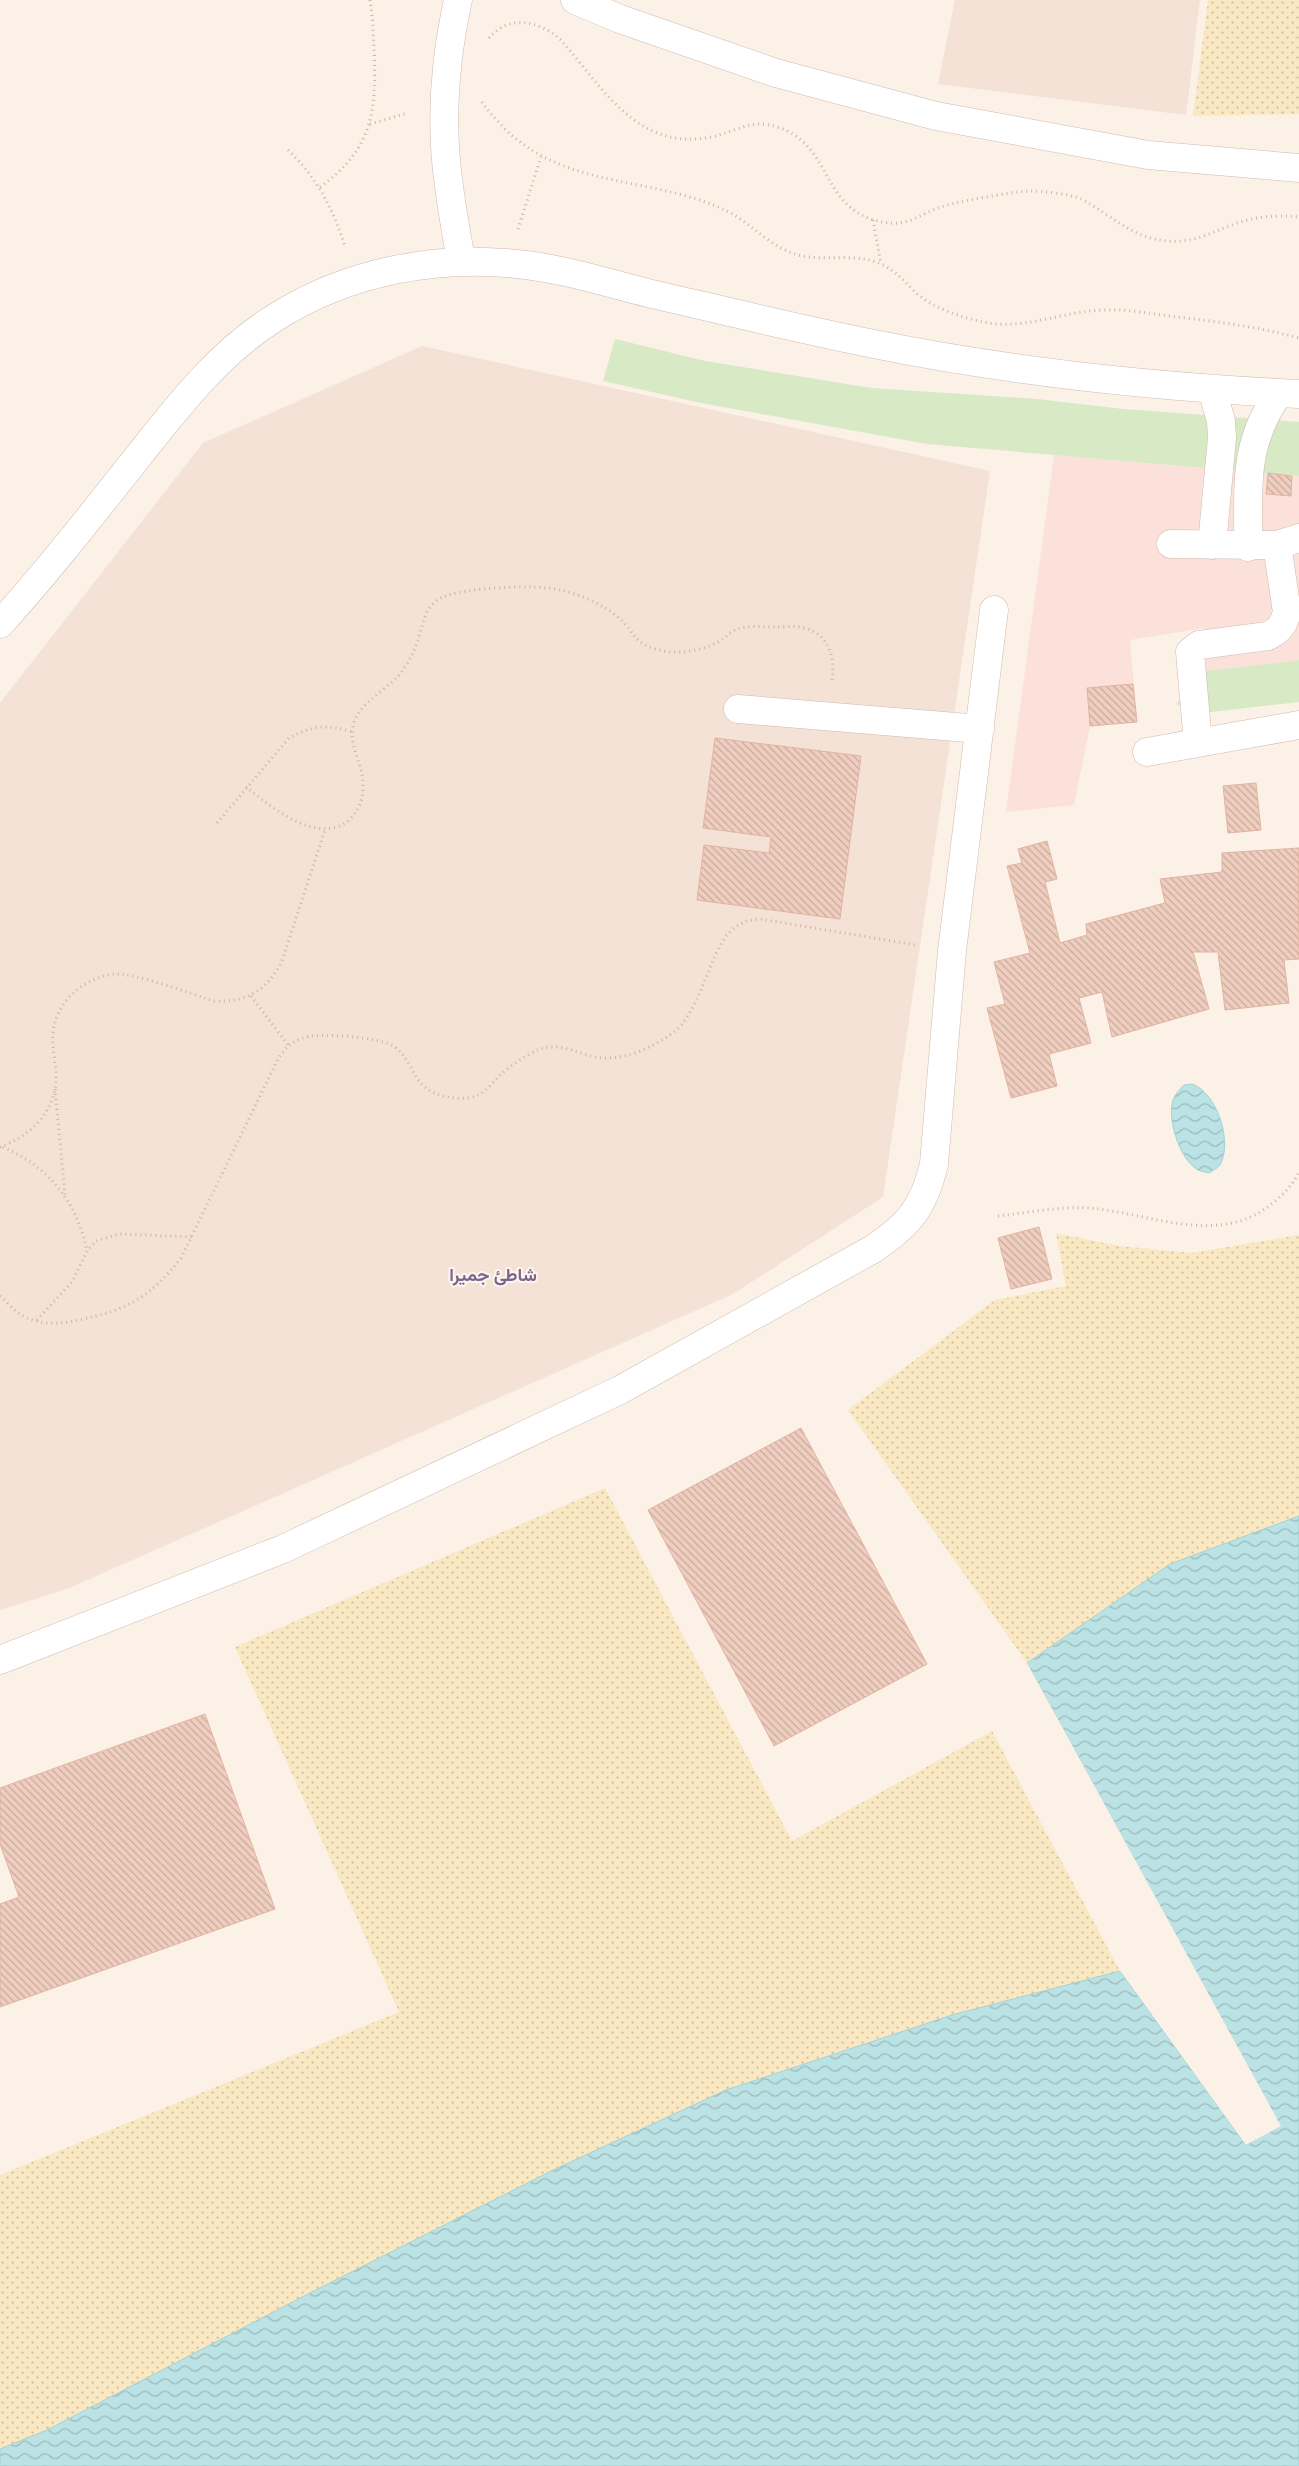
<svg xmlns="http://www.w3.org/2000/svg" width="1299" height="2466" viewBox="0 0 1299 2466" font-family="'Roboto Condensed',Vazirmatn,sans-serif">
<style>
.residential{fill:#f3e2d5}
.commercial{fill:#fbe1da}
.sand{fill:url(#sand-dots)}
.garden{fill:#d7e9c5}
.water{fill:url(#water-waves);stroke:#a2d3d6}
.pier{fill:#fbf1e6}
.building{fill:url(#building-back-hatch);stroke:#e2b3a0}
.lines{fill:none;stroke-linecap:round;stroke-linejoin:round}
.minor-casing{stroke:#cfbab0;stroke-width:29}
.path{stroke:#d5b1a2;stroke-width:3;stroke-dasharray:1 4;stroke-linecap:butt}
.minor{stroke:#fff;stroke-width:28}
.labels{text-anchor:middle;stroke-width:4;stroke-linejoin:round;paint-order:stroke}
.district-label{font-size:18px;font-weight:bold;fill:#7d6490;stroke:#fef6ec}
</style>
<defs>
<pattern id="sand-dots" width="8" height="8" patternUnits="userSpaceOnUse" patternTransform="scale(1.25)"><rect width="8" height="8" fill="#f9e8c2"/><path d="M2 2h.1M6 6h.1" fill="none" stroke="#cebfa0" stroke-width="1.8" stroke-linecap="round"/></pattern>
<pattern id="water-waves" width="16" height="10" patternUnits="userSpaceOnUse" patternTransform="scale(1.25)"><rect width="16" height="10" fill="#bbe2e4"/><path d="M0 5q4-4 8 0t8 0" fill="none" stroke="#9dbabb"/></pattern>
<pattern id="building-back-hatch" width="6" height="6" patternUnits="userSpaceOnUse" patternTransform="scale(1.25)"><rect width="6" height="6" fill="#f0cebf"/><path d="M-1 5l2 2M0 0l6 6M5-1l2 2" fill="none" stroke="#c7aa9d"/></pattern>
</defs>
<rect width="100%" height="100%" fill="#fbf1e6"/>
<path class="residential" d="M 955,0 L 1200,0 L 1186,115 L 938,84 Z
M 422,346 L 990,471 L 883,1197 L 733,1294 L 67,1589 L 0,1610 L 0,703 L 203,443 Z"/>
<path class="commercial" d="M 1054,455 L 1299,476 L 1299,660 L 1206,671 L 1204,628 L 1130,640 L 1137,722 L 1090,726 L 1074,805 L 1006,812 Z"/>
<path class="sand" d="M 1208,0 L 1299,0 L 1299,114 L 1193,116 Z
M 1056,1233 L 1119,1246 L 1192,1253 L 1299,1235 L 1299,1516 L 1170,1564 L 1027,1663 L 848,1410 L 995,1300 L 1066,1286 Z
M 605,1488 L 792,1841 L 992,1731 L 1120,1971 L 952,2015 L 726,2090 L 47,2430 L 0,2449 L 0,2175 L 399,2012 L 235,1647 Z"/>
<path class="garden" d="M 615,339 L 705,361 L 871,388 L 1037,399 L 1123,409 L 1299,422 L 1299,476 L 927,444 L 701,403 L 603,381 Z
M 1299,660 L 1299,702 L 1202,713 L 1176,704 L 1206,671 Z"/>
<path class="water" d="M 1192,1084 C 1217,1093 1232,1140 1221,1163 C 1219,1168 1213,1170 1209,1173 C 1205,1172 1198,1171 1195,1168 C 1179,1156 1167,1119 1173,1100 C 1175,1094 1180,1089 1184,1085 Z
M 1299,1516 L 1299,2466 L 0,2466 L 0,2449 L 47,2430 L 304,2296 L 551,2171 L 726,2090 L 952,2015 L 1120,1971 L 1246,2145 L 1280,2126 L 1027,1663 L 1170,1564 Z"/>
<path class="pier" d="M 1026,1661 L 1281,2126 L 1246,2145 L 1119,1969 L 1122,1970 L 1247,2142 L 1277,2125 L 1025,1664 Z"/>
<path class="building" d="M 1268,473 L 1292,476 L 1291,496 L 1266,494 Z
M 1133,684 L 1137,722 L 1090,726 L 1087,688 Z
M 715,738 L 861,756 L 840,919 L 697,900 L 704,845 L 769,853 L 771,837 L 703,828 Z
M 1256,783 L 1261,830 L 1228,833 L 1223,786 Z
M 1047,841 L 1057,879 L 1045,882 L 1060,943 L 1087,935 L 1086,924 L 1165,903 L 1160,879 L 1222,872 L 1222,853 L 1299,848 L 1299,959 L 1284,960 L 1289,1003 L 1225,1010 L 1218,952 L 1193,952 L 1209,1009 L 1112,1037 L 1102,992 L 1079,998 L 1091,1043 L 1049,1054 L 1057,1086 L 1011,1098 L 987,1008 L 1005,1004 L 994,962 L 1030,953 L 1007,866 L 1022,863 L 1018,849 Z
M 1039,1227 L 1052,1279 L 1011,1289 L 998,1238 Z
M 801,1428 L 927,1664 L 774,1746 L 648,1510 Z
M 205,1714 L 275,1909 L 0,2007 L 0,1904 L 19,1897 L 0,1844 L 0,1788 Z"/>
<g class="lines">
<defs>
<path id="minor" d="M 458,0 C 445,59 440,125 449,186 C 452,211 457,236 461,261
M 575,0 L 620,19 L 776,73 L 936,116 L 1148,155 L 1299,168
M 1212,389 L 1221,421 L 1222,438 L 1212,545
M 1171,544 L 1277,545 L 1299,538
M 1248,547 C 1249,486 1242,445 1279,393
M 0,624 C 49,570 94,512 140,454 C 179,405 219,353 273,319 C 347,271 439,254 526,265 C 567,270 608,283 648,293 C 721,310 795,328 869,343 C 1011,372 1155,387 1299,394
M 738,709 L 980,729
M 1198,743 L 1190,652 L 1199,645 L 1268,636 C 1280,630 1284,624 1287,612 L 1277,545
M 1147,752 L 1299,725
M 0,1660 L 283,1549 L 620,1390 L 873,1249 C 909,1225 924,1207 934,1164 L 952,951 L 994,610"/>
</defs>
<use href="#minor" class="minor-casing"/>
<path class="path" d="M 489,38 C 510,13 541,22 561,40 C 603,88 638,152 711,137 C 736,132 750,118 777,127 C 832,144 820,204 874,220 C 902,228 911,220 935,209 C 948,203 1015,191 1030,191 C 1042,191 1071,194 1081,199 C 1112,215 1131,238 1167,241 C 1194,244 1216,230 1240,222 C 1260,216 1279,215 1299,217
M 482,102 C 488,112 497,120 505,129 C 567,189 649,176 723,209 C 750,221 769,247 798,255 C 826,262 854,252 881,264 C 896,271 904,281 915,292 C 933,308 960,317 983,322 C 1026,331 1064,310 1106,310 C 1127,309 1147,313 1168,316 C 1212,321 1256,326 1299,338
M 370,124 L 408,113
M 288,150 C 317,178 333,208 345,247
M 320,187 C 373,149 377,110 374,50 C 373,33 373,16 370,0
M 873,220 L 881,264
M 518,229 L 541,157
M 246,787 C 271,807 318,846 349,820 C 360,810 364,797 363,783 C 362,762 349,747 353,726 C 358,702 390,689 403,670 C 410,659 416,649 419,636 C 424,621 425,606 441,598 C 462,587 538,584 561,590 C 579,594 604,605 618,617 C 637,634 632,644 663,651 C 680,655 709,649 723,639 C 728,635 732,631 737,629 C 749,625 763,627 775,627 C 784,627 795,625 804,628 C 829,634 836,658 832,681
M 217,823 L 289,738 C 314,725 326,724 352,732
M 251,996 L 288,1045
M 55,1089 L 65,1195
M 0,1147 C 27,1137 49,1118 55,1089 C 59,1071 51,1050 53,1032 C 56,1001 85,977 115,974 C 133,972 194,995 214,1001 C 246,1003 268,990 282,961 L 325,830
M 3,1147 C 49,1167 77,1202 87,1251
M 998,1216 C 1028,1213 1059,1206 1089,1208 C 1152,1213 1221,1249 1275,1201 C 1285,1193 1293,1184 1299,1172
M 0,1296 C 7,1302 15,1312 23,1316 C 41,1326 61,1324 79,1320 C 128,1310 150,1297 181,1258 L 279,1057 C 286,1048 291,1042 302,1038 C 319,1032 381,1037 395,1047 C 417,1064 410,1090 448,1097 C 457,1099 469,1099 478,1095 C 486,1092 494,1081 500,1075 C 510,1066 526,1055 538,1050 C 562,1040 580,1057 604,1058 C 620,1058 637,1054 651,1046 C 662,1040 674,1034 682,1024 C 702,999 708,963 726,936 L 735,927 L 747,921 L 760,919 L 916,945
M 37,1320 L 72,1282 L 87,1251 L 96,1241 L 119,1234 L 193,1237"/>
<use href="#minor" class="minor"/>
</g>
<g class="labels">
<g class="district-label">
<text x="493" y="1281">شاطئ جميرا</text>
</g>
</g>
</svg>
